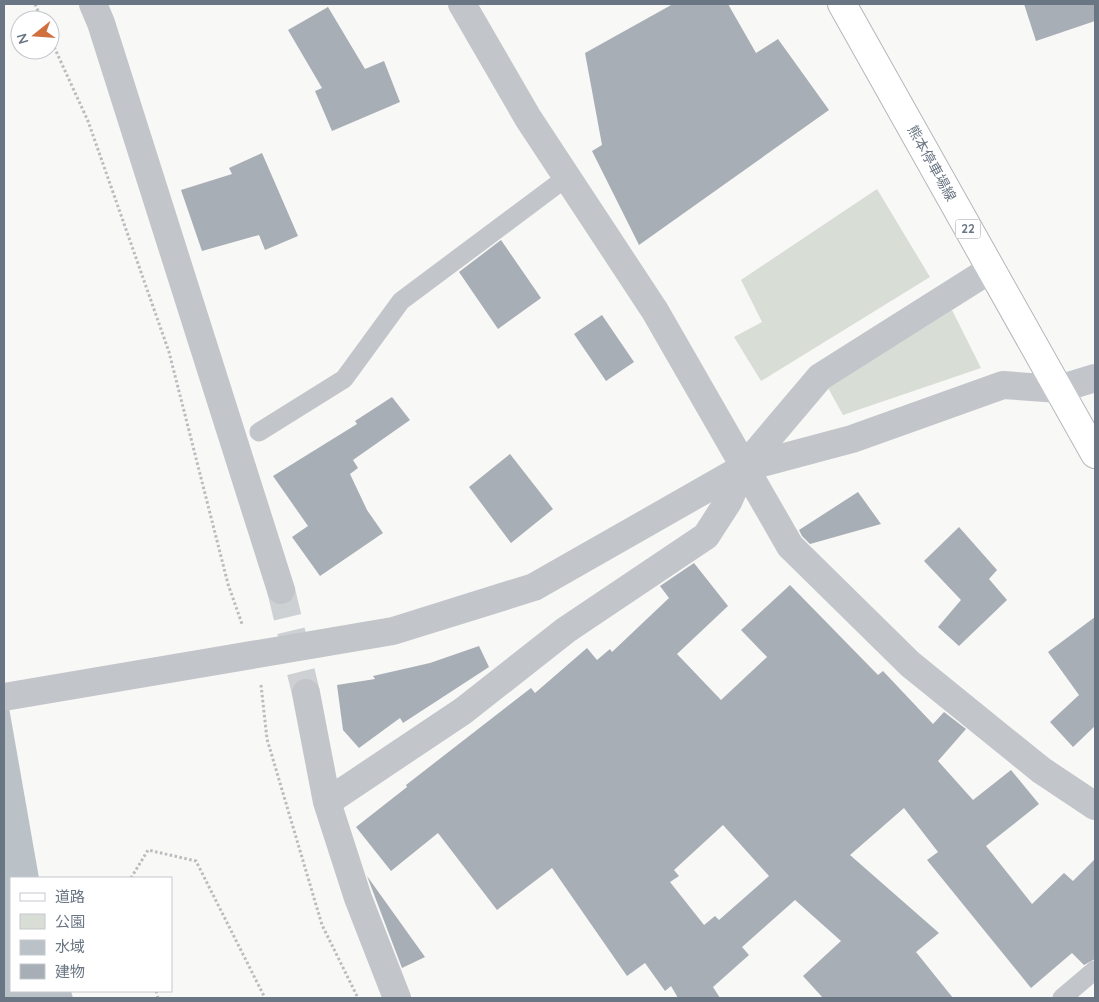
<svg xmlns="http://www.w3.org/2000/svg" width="1099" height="1002" viewBox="0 0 1099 1002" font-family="Quicksand,'Noto Sans JP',sans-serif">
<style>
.green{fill:#d8ddd6}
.water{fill:#bac2c8}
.building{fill:#a8aeb5;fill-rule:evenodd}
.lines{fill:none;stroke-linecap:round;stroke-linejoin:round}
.minor-tunnel{stroke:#ced1d4;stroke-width:28;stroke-dasharray:28 14;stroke-linecap:butt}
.primary-casing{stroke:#b4b7bb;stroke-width:30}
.path{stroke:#babcbf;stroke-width:3;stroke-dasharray:2.5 2.5;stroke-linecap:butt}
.service{stroke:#c2c5c9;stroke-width:19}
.minor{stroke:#c2c5c9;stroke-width:28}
.tertiary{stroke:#c2c5c9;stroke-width:28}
.primary{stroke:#fff;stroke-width:28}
.labels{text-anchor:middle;stroke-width:5;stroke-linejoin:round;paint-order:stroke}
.shield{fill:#fff;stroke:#979fa9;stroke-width:1}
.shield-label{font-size:12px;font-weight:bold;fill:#6b7684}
.street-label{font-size:14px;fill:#6b7684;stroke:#fff}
</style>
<rect width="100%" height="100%" fill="#f8f8f6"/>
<path class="green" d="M 877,189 L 930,277 L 761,381 L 734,337 L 762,322 L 741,280 Z
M 952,310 L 981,368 L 843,415 L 828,388 Z"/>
<path class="water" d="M 4,679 L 39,878 L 11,878 L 11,991 L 71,991 L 73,998 L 4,998 Z"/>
<path class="building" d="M 673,4 L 728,4 L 756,53 L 778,39 L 829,110 L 639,245 L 592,151 L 602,145 L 585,53 Z
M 1024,4 L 1095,4 L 1095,21 L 1036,41 Z
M 328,7 L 365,69 L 384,61 L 400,102 L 332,131 L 315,91 L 322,88 L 288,30 Z
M 262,153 L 298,236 L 265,250 L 259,235 L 202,251 L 181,190 L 232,174 L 229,168 Z
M 501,240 L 541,298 L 498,329 L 459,272 Z
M 602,315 L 634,362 L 606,381 L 574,334 Z
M 392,397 L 410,420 L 353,460 L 358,468 L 350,474 L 367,510 L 383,533 L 320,576 L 292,537 L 308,526 L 273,476 L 357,424 L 355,421 Z
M 510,454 L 553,509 L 511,543 L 469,487 Z
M 858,492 L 881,524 L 810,544 L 802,536 L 799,530 Z
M 959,527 L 997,570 L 989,579 L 1007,600 L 959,646 L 938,627 L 961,600 L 924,561 Z
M 694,563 L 728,606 L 677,654 L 721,700 L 767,657 L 741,630 L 790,585 L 878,675 L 883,671 L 933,724 L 944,712 L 966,729 L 938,761 L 973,800 L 1011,770 L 1039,804 L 986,846 L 1032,904 L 1064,873 L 1073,881 L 1095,859 L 1095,959 L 1084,965 L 1072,953 L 1031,988 L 927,860 L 938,852 L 904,808 L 850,855 L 939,933 L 916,952 L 953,998 L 823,998 L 803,976 L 841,941 L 795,900 L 742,947 L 749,955 L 713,987 L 720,998 L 678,998 L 671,986 L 665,991 L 645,963 L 627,976 L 552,868 L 497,910 L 438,833 L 391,871 L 356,827 L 407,787 L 406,785 L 531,688 L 535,693 L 587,648 L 597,660 L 610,649 L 612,652 L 669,598 L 660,586 ZM 723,825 L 769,876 L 719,920 L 715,916 L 704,925 L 670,882 L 679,876 L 674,870 Z
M 1095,617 L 1095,726 L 1073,747 L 1050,722 L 1079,695 L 1048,652 Z
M 479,646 L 489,667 L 403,723 L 400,718 L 359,748 L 343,730 L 337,685 L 375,679 L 373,676 L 430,663 Z
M 367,876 L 425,957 L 402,968 Z"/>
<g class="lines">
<path class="minor-tunnel" d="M 281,590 L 306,693"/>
<defs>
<path id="primary" d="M 842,4 L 1095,454"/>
</defs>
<use href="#primary" class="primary-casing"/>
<path class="path" d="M 35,4 L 42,20
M 50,38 L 88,121 L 169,352 L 228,584 L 242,624
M 261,685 L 267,739 L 322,925 L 358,998
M 131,878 L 148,850 L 196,861 L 265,998
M 156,991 L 158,998"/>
<path class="service" d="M 259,432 L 344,379 L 401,301 L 567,177
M 1062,998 L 1095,970"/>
<path class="minor" d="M 93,4 L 101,23 L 281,590
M 462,4 L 528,118 L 655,311 L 790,546 L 910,664 L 1041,770 L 1095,806
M 1059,389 L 1095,378
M 306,693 L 327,802 L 358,898 L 397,998
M 327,802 L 463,711 L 566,630 L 706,536 L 728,502 L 743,468 L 820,377 L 991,269"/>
<path class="tertiary" d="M 4,697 L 393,631 L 534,587 L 743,468 L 852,439 L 1003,385 L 1059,389"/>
<use href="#primary" class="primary"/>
</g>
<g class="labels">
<rect class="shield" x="955.5" y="219.5" width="25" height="19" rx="4"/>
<g class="shield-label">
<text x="968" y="233">22</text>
</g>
<g class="street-label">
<text transform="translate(932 163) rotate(61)" y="5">熊本停車場線</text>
</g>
</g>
<rect width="1099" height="1002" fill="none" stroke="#6b7684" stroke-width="10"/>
<rect x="10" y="877" width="162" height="115" fill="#ffffff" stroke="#c4c8ce"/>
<rect x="20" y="893" width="25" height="8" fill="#ffffff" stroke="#c4c8ce"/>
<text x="55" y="902" font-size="15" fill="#6b7684">道路</text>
<rect x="20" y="914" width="25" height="15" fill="#d8ddd6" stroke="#c4c8ce"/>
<text x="55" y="927" font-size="15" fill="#6b7684">公園</text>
<rect x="20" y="940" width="25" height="15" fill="#bac2c8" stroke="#c4c8ce"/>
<text x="55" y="952" font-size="15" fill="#6b7684">水域</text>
<rect x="20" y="964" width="25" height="15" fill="#a8aeb5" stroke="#c4c8ce"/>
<text x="55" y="977" font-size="15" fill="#6b7684">建物</text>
<g transform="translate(35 35) rotate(253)"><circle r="24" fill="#ffffff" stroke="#c4c8ce"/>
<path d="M0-4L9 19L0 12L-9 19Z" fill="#d0703f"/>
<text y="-8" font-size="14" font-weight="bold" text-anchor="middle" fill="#6b7684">N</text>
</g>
</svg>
